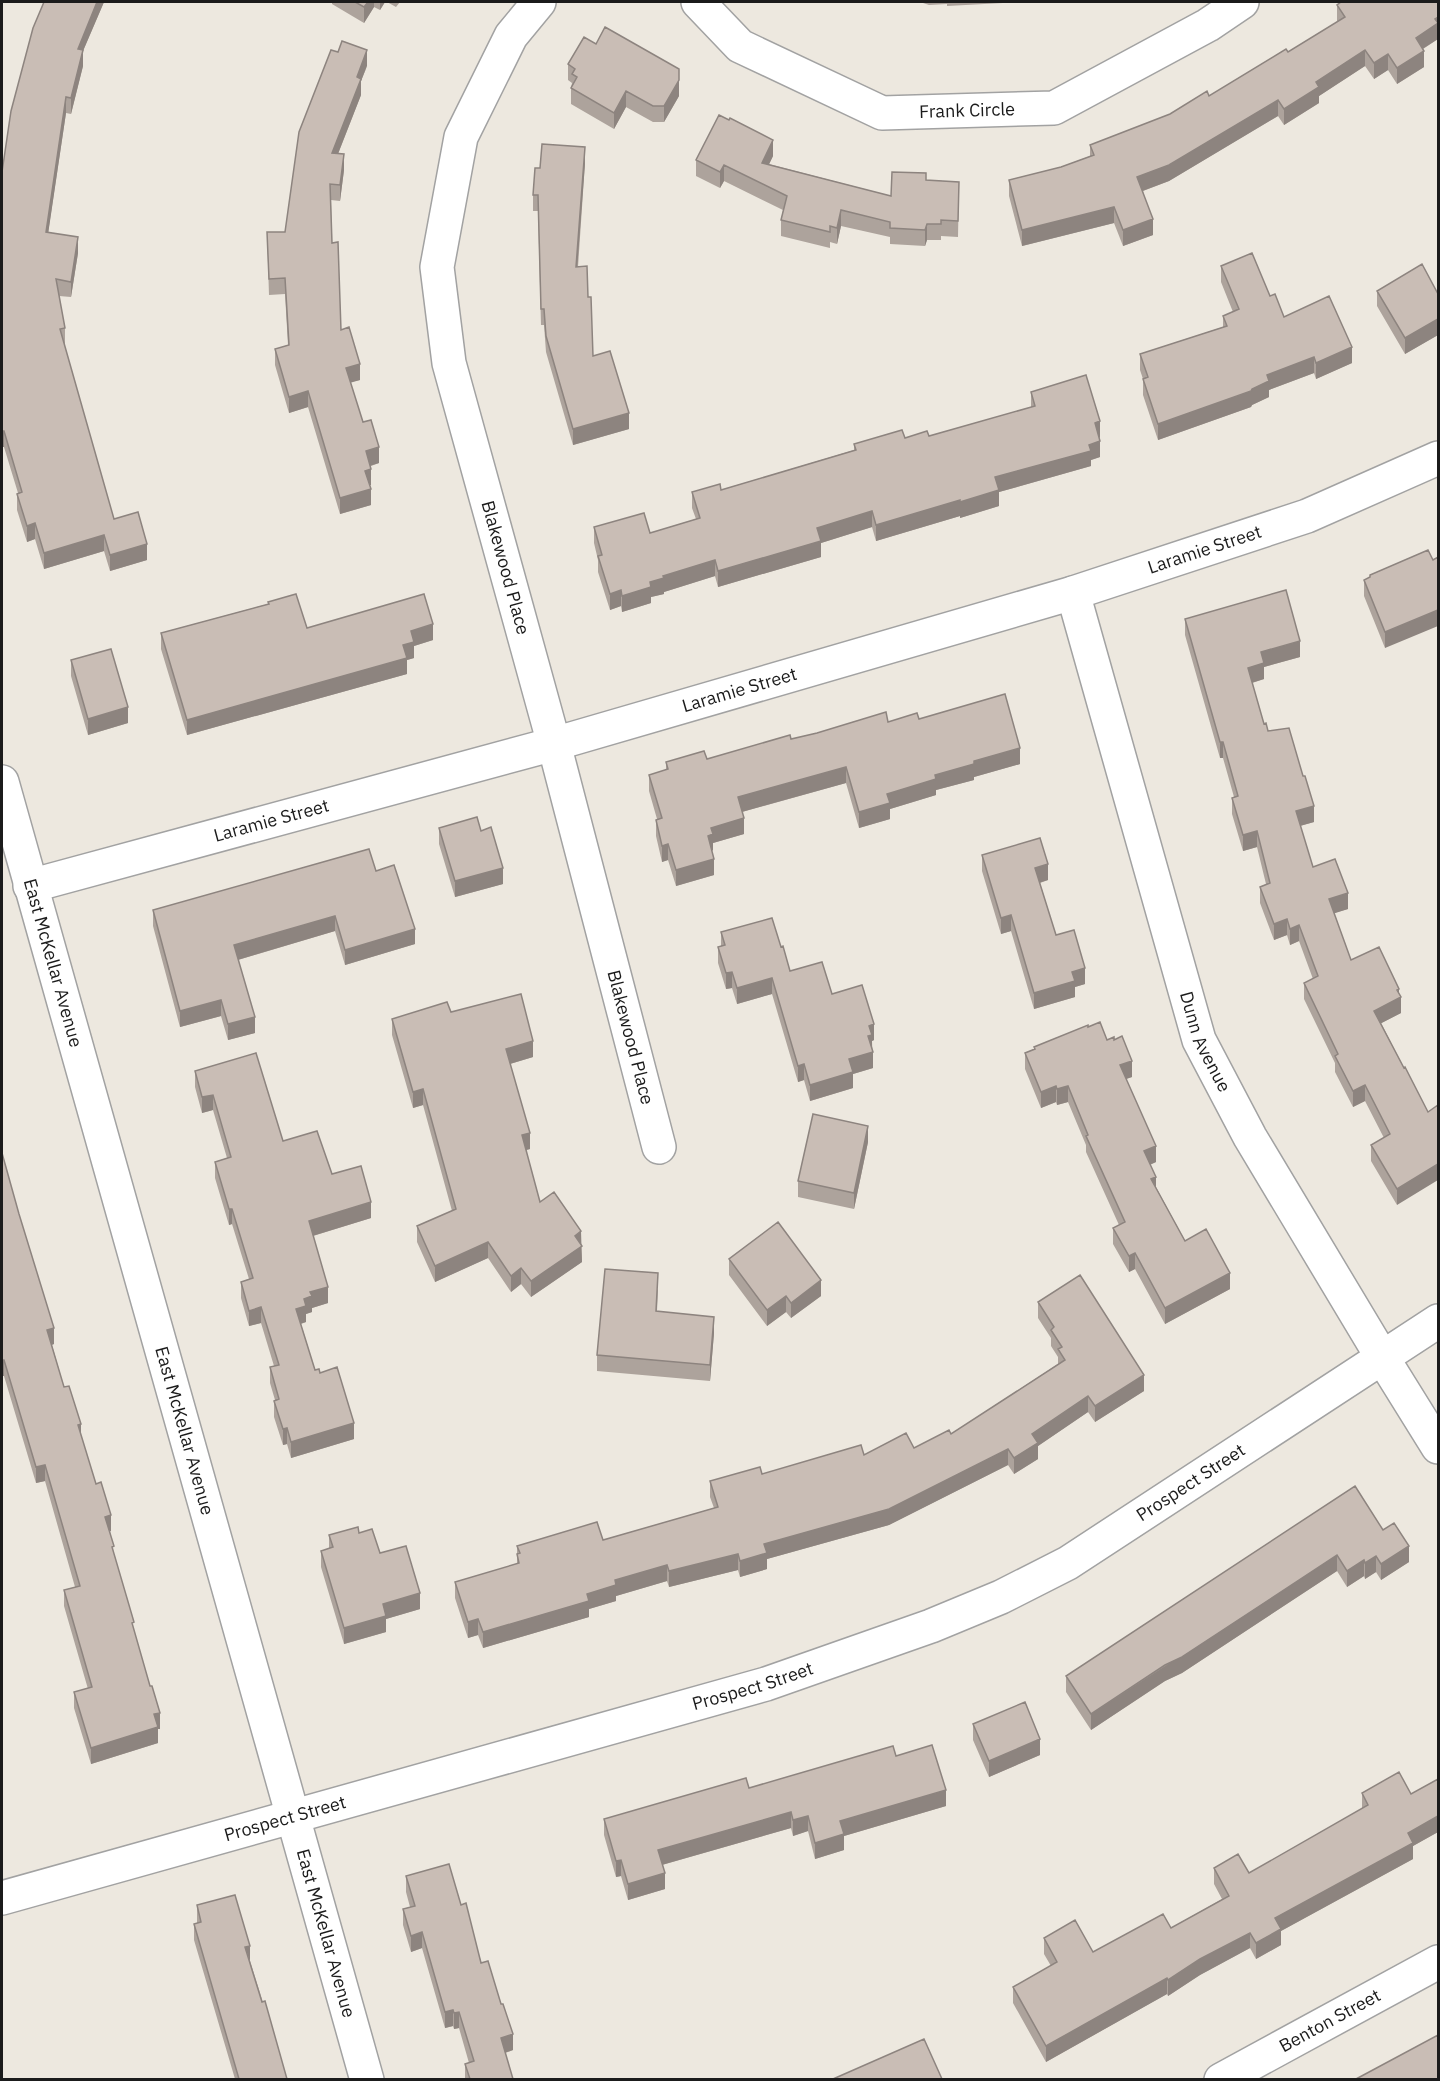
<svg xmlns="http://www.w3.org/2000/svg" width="1440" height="2081" viewBox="0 0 1440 2081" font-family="'IBM Plex Sans',sans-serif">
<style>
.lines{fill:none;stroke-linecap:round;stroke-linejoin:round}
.minor-casing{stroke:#a2a2a2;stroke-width:36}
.minor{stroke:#fff;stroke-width:33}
.wall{fill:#ada39c}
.shaded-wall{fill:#8d847f}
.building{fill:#c9bdb5;stroke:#8d847f;stroke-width:1.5}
.labels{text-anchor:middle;stroke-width:5;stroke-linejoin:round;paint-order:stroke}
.street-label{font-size:18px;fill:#1b1b1b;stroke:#fff}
</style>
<rect width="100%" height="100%" fill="#ede8df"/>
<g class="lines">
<defs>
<g id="minor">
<path id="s1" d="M 539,2 L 511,36 L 461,137 L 437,267 L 449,363 L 554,744 L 659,1147"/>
<path id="s2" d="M 698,2 L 740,46 L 882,113 L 1054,108 L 1208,25 L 1242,2"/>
<path id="s3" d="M 1073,593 L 1199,1040 L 1250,1137 L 1382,1357 L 1438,1447"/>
<path id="s4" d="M 2,782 L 367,2080"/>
<path id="s5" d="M 30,886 L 554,744 L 1073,593 L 1307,516 L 1438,458"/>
<path id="s6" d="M 2,1898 L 766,1684 L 931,1626 L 1001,1597 L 1068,1563 L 1438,1321"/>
<path id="s7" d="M 1221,2080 L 1438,1962"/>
</g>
</defs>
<use href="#minor" class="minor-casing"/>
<use href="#minor" class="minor"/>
</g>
<path class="wall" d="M 44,2 L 104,2 L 83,51 L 83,66 L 71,114 L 66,113 L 48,233 L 78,253 L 71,297 L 59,296 L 65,328 L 65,344 L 64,344 L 114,519 L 147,560 L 110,571 L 104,551 L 44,569 L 35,539 L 27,542 L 17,510 L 17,494 L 18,493 L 4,447 L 2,447 L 2,172 Z
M 332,2 L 385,2 L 380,10 L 374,7 L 364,23 L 332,4 Z
M 387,2 L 400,2 L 396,7 Z
M 920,2 L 1006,2 L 1003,3 L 947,6 L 947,4 L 929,5 Z
M 1438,2 L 1438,39 L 1423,49 L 1424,67 L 1397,84 L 1388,70 L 1374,79 L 1365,66 L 1319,96 L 1319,103 L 1284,125 L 1278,116 L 1169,181 L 1143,191 L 1153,235 L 1123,246 L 1114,223 L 1022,246 L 1009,196 L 1009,180 L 1061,167 L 1090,156 L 1090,145 L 1170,114 L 1209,96 L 1288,52 L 1337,22 L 1337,5 Z
M 568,64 L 679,96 L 664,122 L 653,122 L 626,107 L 614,129 L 571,104 L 571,88 L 572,83 L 568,80 Z
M 367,66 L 361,81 L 361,95 L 338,154 L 344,170 L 340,201 L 331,200 L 332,243 L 341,330 L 360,380 L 350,382 L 363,422 L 379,463 L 371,466 L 371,485 L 370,485 L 371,505 L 340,514 L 308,407 L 289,413 L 275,365 L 275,349 L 288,345 L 285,294 L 269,295 L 267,232 L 285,232 Z
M 773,156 L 769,164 L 891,196 L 926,180 L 959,182 L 958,237 L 941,236 L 941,240 L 927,240 L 925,246 L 890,244 L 890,237 L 841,226 L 837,244 L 830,242 L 830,248 L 781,236 L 781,220 L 783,210 L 724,181 L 720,188 L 696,176 L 696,160 Z
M 585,163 L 578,267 L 588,297 L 593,356 L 629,429 L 573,445 L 546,352 L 544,325 L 541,325 L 538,211 L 533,211 L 533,195 Z
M 1221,266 L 1270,296 L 1284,317 L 1352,363 L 1316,379 L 1314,373 L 1269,390 L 1269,397 L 1252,405 L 1251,407 L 1158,440 L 1143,395 L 1143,379 L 1140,370 L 1140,354 L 1223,327 L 1223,316 L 1233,312 L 1221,282 Z
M 1377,291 L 1438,294 L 1438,335 L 1405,354 L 1377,306 Z
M 1031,392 L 1100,437 L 1100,457 L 1091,460 L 1091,466 L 999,492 L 999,506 L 960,518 L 960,516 L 876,541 L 872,527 L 821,543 L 821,557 L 718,587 L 715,576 L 664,592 L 664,594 L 651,597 L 651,603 L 622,612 L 621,606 L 610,610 L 598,572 L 598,560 L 594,543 L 594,527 L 650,533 L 696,519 L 692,508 L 692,492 L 721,490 L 854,450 L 854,444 L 905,438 L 929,436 L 1031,407 Z
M 1428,550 L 1385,648 L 1364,596 L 1364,580 L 1370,578 L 1370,575 Z
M 268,602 L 307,628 L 433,640 L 414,646 L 414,658 L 407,660 L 407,674 L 187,735 L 161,649 L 161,633 L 268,604 Z
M 1185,619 L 1300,657 L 1264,667 L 1264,679 L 1252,683 L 1264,724 L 1314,822 L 1300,826 L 1313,867 L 1348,909 L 1334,913 L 1351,960 L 1399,994 L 1401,1013 L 1381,1023 L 1404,1068 L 1397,1205 L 1371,1161 L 1371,1145 L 1384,1138 L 1365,1101 L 1353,1107 L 1335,1072 L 1335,1063 L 1304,999 L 1304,983 L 1313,979 L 1299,941 L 1290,945 L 1287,935 L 1274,940 L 1260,903 L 1260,887 L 1266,884 L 1257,847 L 1243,851 L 1232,814 L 1232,798 L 1234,797 L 1223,758 L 1220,758 L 1185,635 Z
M 71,660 L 128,723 L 88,735 L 71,676 Z
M 919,719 L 1020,764 L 974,777 L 974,780 L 936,790 L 936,795 L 890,809 L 890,819 L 859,828 L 846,783 L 742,812 L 744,834 L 713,843 L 713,850 L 712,851 L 714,875 L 676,886 L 668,860 L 662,862 L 656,836 L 656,820 L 657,819 L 649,791 L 649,775 L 666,770 L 666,762 L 707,759 L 791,739 L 888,722 Z
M 439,828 L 481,831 L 503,884 L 455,897 L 439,844 Z
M 982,855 L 1048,880 L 1040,883 L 1056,935 L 1085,984 L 1075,987 L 1075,997 L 1034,1009 L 1011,931 L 1001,934 L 982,871 Z
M 376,871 L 415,944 L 345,965 L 335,931 L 238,960 L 255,1033 L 228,1040 L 221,1016 L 180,1027 L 153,926 L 153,910 Z
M 721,932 L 781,947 L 790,971 L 832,994 L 874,1040 L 872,1041 L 873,1068 L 853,1074 L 853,1088 L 810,1101 L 804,1080 L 798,1082 L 772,994 L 737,1004 L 732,988 L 726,989 L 718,963 L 718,947 L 721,946 Z
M 392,1019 L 533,1057 L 510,1064 L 530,1149 L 526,1150 L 540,1202 L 581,1245 L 582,1262 L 531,1297 L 521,1284 L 511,1292 L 488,1258 L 435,1282 L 417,1242 L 417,1226 L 452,1211 L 423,1105 L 413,1108 L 392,1035 Z
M 1088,1027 L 1107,1040 L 1132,1077 L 1126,1079 L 1156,1162 L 1150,1165 L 1156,1187 L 1185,1241 L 1230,1289 L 1165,1324 L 1135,1269 L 1129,1272 L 1113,1244 L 1113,1228 L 1119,1225 L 1086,1152 L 1086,1145 L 1068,1102 L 1057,1105 L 1056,1102 L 1041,1108 L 1025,1069 L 1025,1053 L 1034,1049 L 1034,1047 Z
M 195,1071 L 283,1141 L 332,1174 L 371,1218 L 313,1236 L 328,1303 L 312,1308 L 312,1312 L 306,1314 L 306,1322 L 301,1324 L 315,1370 L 320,1373 L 354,1439 L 291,1458 L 287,1444 L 283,1445 L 274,1417 L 274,1401 L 275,1400 L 270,1383 L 270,1367 L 274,1366 L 261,1323 L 249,1326 L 241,1298 L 241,1282 L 249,1279 L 232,1224 L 229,1225 L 215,1178 L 215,1162 L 227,1158 L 213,1110 L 202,1113 L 195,1087 Z
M 868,1142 L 854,1209 L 798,1197 L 798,1181 Z
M 2,1153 L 54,1344 L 52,1345 L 64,1387 L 81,1436 L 111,1531 L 110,1531 L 114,1555 L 160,1729 L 158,1729 L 158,1743 L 91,1764 L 74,1708 L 74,1692 L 88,1689 L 64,1606 L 64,1590 L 75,1587 L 45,1481 L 36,1483 L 4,1376 Z
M 729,1259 L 821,1296 L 791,1318 L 786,1312 L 767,1326 L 729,1275 Z
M 658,1289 L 657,1311 L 714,1333 L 710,1381 L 597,1371 L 597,1355 Z
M 1038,1302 L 1144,1391 L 1095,1422 L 1088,1412 L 1038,1446 L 1038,1459 L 1014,1474 L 1008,1465 L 889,1525 L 767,1559 L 767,1569 L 740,1577 L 738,1570 L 669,1587 L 667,1581 L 616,1596 L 616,1601 L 589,1609 L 589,1617 L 483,1648 L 478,1635 L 468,1638 L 455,1598 L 455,1582 L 517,1564 L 517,1546 L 603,1540 L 714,1508 L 710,1497 L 710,1481 L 762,1474 L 864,1455 L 914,1448 L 951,1434 L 1058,1364 L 1058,1357 L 1051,1346 L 1051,1338 L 1038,1318 Z
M 1383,1530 L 1409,1562 L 1381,1580 L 1376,1572 L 1365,1579 L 1364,1576 L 1347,1587 L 1337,1571 L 1182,1673 L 1165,1681 L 1091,1730 L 1066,1692 L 1066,1676 Z
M 359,1533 L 380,1553 L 420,1609 L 386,1619 L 386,1632 L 344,1644 L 321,1567 L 321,1551 L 329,1549 L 329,1535 Z
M 973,1724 L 1040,1755 L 989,1777 L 973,1740 Z
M 896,1756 L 946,1806 L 844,1836 L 844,1850 L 815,1859 L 808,1831 L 793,1836 L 791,1828 L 662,1865 L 665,1889 L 628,1900 L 621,1876 L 616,1877 L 604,1835 L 604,1819 Z
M 1438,1779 L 1438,1832 L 1413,1846 L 1413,1859 L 1281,1931 L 1281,1945 L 1256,1959 L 1250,1948 L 1200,1975 L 1168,1996 L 1167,1994 L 1046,2062 L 1013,2003 L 1013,1987 L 1051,1966 L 1044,1954 L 1044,1938 L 1093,1952 L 1171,1928 L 1222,1899 L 1214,1884 L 1214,1868 L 1249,1873 L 1362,1809 L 1362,1793 L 1411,1794 Z
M 406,1876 L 461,1905 L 513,2050 L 505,2053 L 513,2079 L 465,2079 L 465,2064 L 469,2063 L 459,2028 L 454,2029 L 453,2026 L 445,2028 L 422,1948 L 411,1952 L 403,1925 L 403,1909 L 410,1907 L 406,1892 Z
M 197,1905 L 250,1961 L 287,2079 L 235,2079 L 194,1940 L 194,1924 L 197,1923 Z"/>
<path class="shaded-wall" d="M 97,2 L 104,2 L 83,51 L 83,66 L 71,114 L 71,98 L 78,49 Z
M 368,2 L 374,2 L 374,7 L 364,23 L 364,7 Z
M 380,2 L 385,2 L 380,10 Z
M 1438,17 L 1438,39 L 1416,53 L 1416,38 Z
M 367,50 L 367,66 L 361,81 L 361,95 L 332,169 L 332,153 L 357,77 Z
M 1365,50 L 1365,66 L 1319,96 L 1319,103 L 1284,125 L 1284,109 L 1316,82 Z
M 1424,51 L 1424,67 L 1397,84 L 1397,68 Z
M 1388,54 L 1388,70 L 1374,79 L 1374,63 Z
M 679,80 L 679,96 L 664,122 L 664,106 Z
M 626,91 L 626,107 L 614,129 L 614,113 Z
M 66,97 L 66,113 L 46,248 L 46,232 Z
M 1278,100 L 1278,116 L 1169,181 L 1137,193 L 1137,177 Z
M 773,140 L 773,156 L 762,179 L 762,163 Z
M 585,147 L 585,163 L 576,283 L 576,267 Z
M 344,154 L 344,170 L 340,201 L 340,185 Z
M 724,165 L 724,181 L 720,188 L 720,172 Z
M 1114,207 L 1114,223 L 1022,246 L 1022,230 Z
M 841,210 L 841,226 L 837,244 L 837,228 Z
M 1153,219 L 1153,235 L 1123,246 L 1123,230 Z
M 927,224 L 927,240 L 925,246 L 925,230 Z
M 78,237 L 78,253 L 71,297 L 71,282 Z
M 1438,319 L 1438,335 L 1405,354 L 1405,338 Z
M 1352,347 L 1352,363 L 1316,379 L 1316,363 Z
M 1314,357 L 1314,373 L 1269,390 L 1269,397 L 1252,405 L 1251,407 L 1158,440 L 1158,424 L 1252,389 L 1267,375 Z
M 360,364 L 360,380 L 346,384 L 346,368 Z
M 308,391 L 308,407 L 289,413 L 289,397 Z
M 629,413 L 629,429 L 573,445 L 573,429 Z
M 1100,421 L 1100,437 L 1095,439 L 1095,423 Z
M 2,431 L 4,431 L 4,447 L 2,447 Z
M 1100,441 L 1100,457 L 1091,460 L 1091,466 L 999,492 L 999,506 L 960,518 L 960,502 L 995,477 Z
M 379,447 L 379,463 L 366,467 L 366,451 Z
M 371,469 L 371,485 L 365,487 L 365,471 Z
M 371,489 L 371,505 L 340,514 L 340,498 Z
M 960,500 L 960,516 L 876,541 L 876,525 Z
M 872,511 L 872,527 L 821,543 L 821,557 L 718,587 L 718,571 L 817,528 Z
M 35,523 L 35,539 L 27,542 L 27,526 Z
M 104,535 L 104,551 L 44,569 L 44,553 Z
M 147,544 L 147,560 L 110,571 L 110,555 Z
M 715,560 L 715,576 L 664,592 L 664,594 L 651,597 L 651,603 L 622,612 L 622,596 L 663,576 Z
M 621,590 L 621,606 L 610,610 L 610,594 Z
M 1438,610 L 1438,626 L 1385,648 L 1385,632 Z
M 433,624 L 433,640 L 414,646 L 414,658 L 407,660 L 407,674 L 187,735 L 187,720 L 403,645 L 411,631 Z
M 1300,641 L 1300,657 L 1264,667 L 1264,679 L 1248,684 L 1248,668 L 1261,652 Z
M 128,707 L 128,723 L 88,735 L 88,719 Z
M 1220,742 L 1223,742 L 1223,758 L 1220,758 Z
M 1020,748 L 1020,764 L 974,777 L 974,780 L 936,790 L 936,795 L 890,809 L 890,819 L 859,828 L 859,812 L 887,794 L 935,775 L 974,761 Z
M 846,767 L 846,783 L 738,813 L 738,797 Z
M 1314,806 L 1314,822 L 1296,827 L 1296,811 Z
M 744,818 L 744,834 L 713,843 L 713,850 L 708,852 L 708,836 L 711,828 Z
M 1257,831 L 1257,847 L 1243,851 L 1243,835 Z
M 668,844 L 668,860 L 662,862 L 662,846 Z
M 714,859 L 714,875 L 676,886 L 676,870 Z
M 1048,864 L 1048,880 L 1035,884 L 1035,868 Z
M 503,868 L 503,884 L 455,897 L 455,881 Z
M 1348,893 L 1348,909 L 1329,915 L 1329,899 Z
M 1011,915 L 1011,931 L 1001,934 L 1001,918 Z
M 335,916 L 335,931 L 234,961 L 234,945 Z
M 1287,919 L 1287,935 L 1274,940 L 1274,924 Z
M 1299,925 L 1299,941 L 1290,945 L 1290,929 Z
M 415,929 L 415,944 L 345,965 L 345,950 Z
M 1085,968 L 1085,984 L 1075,987 L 1075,997 L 1034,1009 L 1034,993 L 1072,972 Z
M 732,972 L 732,988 L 726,989 L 726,973 Z
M 772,978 L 772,994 L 737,1004 L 737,988 Z
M 1399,989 L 1399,998 L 1401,997 L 1401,1013 L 1374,1027 L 1374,1011 Z
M 221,1000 L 221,1016 L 180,1027 L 180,1011 Z
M 255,1017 L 255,1033 L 228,1040 L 228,1024 Z
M 874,1024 L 874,1040 L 872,1041 L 872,1051 L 868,1052 L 869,1026 Z
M 533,1041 L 533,1057 L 506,1065 L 506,1049 Z
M 873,1052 L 873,1068 L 853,1074 L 853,1088 L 810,1101 L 810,1085 L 849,1059 Z
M 1132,1061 L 1132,1077 L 1120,1081 L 1120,1065 Z
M 804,1064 L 804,1080 L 798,1082 L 798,1066 Z
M 1365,1085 L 1365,1101 L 1353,1107 L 1353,1091 Z
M 1056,1086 L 1056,1102 L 1041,1108 L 1041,1092 Z
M 1068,1086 L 1068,1102 L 1057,1105 L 1057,1089 Z
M 423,1089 L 423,1105 L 413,1108 L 413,1092 Z
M 213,1095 L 213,1110 L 202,1113 L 202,1097 Z
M 868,1126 L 868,1142 L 854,1209 L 854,1193 Z
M 530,1133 L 530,1149 L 522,1151 L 522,1135 Z
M 1156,1146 L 1156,1162 L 1144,1167 L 1144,1151 Z
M 1438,1164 L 1438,1180 L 1397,1205 L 1397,1189 Z
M 1156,1177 L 1156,1193 L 1151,1179 Z
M 371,1202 L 371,1218 L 309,1237 L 309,1221 Z
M 229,1209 L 232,1209 L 232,1224 L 229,1225 Z
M 581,1231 L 582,1262 L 531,1297 L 531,1281 L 575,1236 Z
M 488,1242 L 488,1258 L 435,1282 L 435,1266 Z
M 1135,1253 L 1135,1269 L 1129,1272 L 1129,1256 Z
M 521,1268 L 521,1284 L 511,1292 L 511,1276 Z
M 1230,1273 L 1230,1289 L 1165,1324 L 1165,1308 Z
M 821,1280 L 821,1296 L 791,1318 L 791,1303 Z
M 328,1287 L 328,1303 L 312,1308 L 312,1312 L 306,1314 L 306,1322 L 296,1325 L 296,1309 L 304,1299 L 310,1292 Z
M 786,1296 L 786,1312 L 767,1326 L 767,1310 Z
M 261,1307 L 261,1323 L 249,1326 L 249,1311 Z
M 714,1317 L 714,1333 L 710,1381 L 710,1365 Z
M 54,1328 L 54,1344 L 47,1346 L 47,1330 Z
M 2,1360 L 4,1360 L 4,1376 L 2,1376 Z
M 1144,1375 L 1144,1391 L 1095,1422 L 1095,1406 Z
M 1088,1396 L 1088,1412 L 1038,1446 L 1038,1459 L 1014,1474 L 1014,1458 L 1032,1434 Z
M 354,1423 L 354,1439 L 291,1458 L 291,1442 Z
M 81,1424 L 81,1440 L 78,1425 Z
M 287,1428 L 287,1444 L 283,1445 L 283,1429 Z
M 1008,1449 L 1008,1465 L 889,1525 L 767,1559 L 767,1569 L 740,1577 L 740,1561 L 764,1544 Z
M 45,1465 L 45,1481 L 36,1483 L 36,1467 Z
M 111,1515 L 111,1531 L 105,1533 L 105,1517 Z
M 1409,1546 L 1409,1562 L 1381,1580 L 1381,1564 Z
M 738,1554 L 738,1570 L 669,1587 L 669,1571 Z
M 1337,1555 L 1337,1571 L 1182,1673 L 1165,1681 L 1091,1730 L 1091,1714 Z
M 1376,1556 L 1376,1572 L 1365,1579 L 1365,1563 Z
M 1364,1560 L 1364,1576 L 1347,1587 L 1347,1571 Z
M 667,1565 L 667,1581 L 616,1596 L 616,1601 L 589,1609 L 589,1617 L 483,1648 L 483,1632 L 587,1594 L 615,1580 Z
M 420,1593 L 420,1609 L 386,1619 L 386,1632 L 344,1644 L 344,1628 L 383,1604 Z
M 478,1619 L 478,1635 L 468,1638 L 468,1622 Z
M 160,1713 L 160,1729 L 158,1729 L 158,1743 L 91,1764 L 91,1748 L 154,1714 Z
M 1040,1739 L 1040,1755 L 989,1777 L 989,1761 Z
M 946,1790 L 946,1806 L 844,1836 L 844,1850 L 815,1859 L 815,1843 L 840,1821 Z
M 791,1812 L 791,1828 L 658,1866 L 658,1850 Z
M 808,1816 L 808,1831 L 793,1836 L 793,1820 Z
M 1438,1816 L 1438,1832 L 1413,1846 L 1413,1859 L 1281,1931 L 1281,1945 L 1256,1959 L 1256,1943 L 1275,1918 L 1408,1833 Z
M 621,1860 L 621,1876 L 616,1877 L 616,1861 Z
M 665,1873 L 665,1889 L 628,1900 L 628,1884 Z
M 422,1932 L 422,1948 L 411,1952 L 411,1936 Z
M 1250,1933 L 1250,1948 L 1200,1975 L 1168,1996 L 1168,1980 L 1200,1959 Z
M 250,1946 L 250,1962 L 245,1947 Z
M 1167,1978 L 1167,1994 L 1046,2062 L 1046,2046 Z
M 453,2010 L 453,2026 L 445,2028 L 445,2012 Z
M 459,2012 L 459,2028 L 454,2029 L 454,2013 Z
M 513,2034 L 513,2050 L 501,2054 L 501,2038 Z"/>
<path class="building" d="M 44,2 L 97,2 L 78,49 L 83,50 L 71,98 L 66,97 L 46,232 L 78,237 L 71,282 L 56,279 L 65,328 L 60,329 L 114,519 L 138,512 L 147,544 L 110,555 L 104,535 L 44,553 L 35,523 L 27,526 L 17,494 L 22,492 L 4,431 L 2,431 L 2,172 L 11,111 L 33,28 Z
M 355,2 L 368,2 L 364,7 Z
M 1341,2 L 1438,2 L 1438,17 L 1435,19 L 1438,23 L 1416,38 L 1424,51 L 1397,68 L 1388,54 L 1374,63 L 1365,50 L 1316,82 L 1319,87 L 1284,109 L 1278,100 L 1169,165 L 1137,177 L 1153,219 L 1123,230 L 1114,207 L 1022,230 L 1009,180 L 1061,167 L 1094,155 L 1090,145 L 1170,114 L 1207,91 L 1209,96 L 1286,49 L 1288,52 L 1345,17 L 1337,5 Z
M 605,27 L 679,69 L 679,80 L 664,106 L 653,106 L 626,91 L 614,113 L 571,88 L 577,77 L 572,74 L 575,69 L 568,64 L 584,37 L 596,44 Z
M 342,41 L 367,50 L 357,77 L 361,79 L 332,153 L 344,154 L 340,185 L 330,184 L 332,243 L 338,242 L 341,330 L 349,327 L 360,364 L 346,368 L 363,422 L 371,420 L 379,447 L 366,451 L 371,469 L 365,471 L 371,489 L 340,498 L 308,391 L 289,397 L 275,349 L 289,345 L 285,278 L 269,279 L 267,232 L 285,232 L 299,132 L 331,50 L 338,52 Z
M 719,115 L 729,120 L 730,118 L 773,140 L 762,163 L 891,196 L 892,172 L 926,173 L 926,180 L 959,182 L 958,221 L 941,220 L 941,224 L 927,224 L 925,230 L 890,228 L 890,222 L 841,210 L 837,228 L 830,226 L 830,232 L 781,220 L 787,196 L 724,165 L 720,172 L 696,160 Z
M 542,144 L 585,147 L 576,267 L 587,266 L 588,297 L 591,297 L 593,356 L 610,351 L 629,413 L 573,429 L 546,336 L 544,309 L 541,309 L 538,195 L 533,195 L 535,168 L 540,168 Z
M 1252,253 L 1270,296 L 1275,294 L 1284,317 L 1329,296 L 1352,347 L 1316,363 L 1314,357 L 1267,375 L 1269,381 L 1252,389 L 1251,391 L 1158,424 L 1143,379 L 1148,377 L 1140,354 L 1227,326 L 1223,316 L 1239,309 L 1221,266 Z
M 1422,264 L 1438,294 L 1438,319 L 1405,338 L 1377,291 Z
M 1086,375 L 1100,421 L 1095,423 L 1100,441 L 1089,445 L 1091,451 L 995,477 L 999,490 L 960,502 L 960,500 L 876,525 L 872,511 L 817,528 L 821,541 L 718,571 L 715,560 L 663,576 L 664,578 L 650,582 L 651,587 L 622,596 L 621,590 L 610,594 L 598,556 L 602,555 L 594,527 L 644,513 L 650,533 L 700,518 L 692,492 L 720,484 L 721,490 L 856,450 L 854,444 L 902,430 L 905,438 L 927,431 L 929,436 L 1035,406 L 1031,392 Z
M 1428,550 L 1433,560 L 1438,557 L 1438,610 L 1385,632 L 1364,580 L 1370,577 L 1370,575 Z
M 1286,590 L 1300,641 L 1261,652 L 1264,663 L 1248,668 L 1264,724 L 1266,723 L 1268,731 L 1289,728 L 1303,776 L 1305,776 L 1314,806 L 1296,811 L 1313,867 L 1335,859 L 1348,893 L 1329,899 L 1351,960 L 1379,947 L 1399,989 L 1397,990 L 1401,997 L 1374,1011 L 1404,1068 L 1405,1067 L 1428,1112 L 1438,1105 L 1438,1164 L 1397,1189 L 1371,1145 L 1390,1134 L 1365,1085 L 1353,1091 L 1335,1056 L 1338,1054 L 1304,983 L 1318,976 L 1299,925 L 1290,929 L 1287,919 L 1274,924 L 1260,887 L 1270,883 L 1257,831 L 1243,835 L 1232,798 L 1238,796 L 1223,742 L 1220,742 L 1185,619 Z
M 296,594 L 307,628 L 424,594 L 433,624 L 411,631 L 414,642 L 403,645 L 407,658 L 187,720 L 161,633 L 269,604 L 268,602 Z
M 111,649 L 128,707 L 88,719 L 71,660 Z
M 1005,694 L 1020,748 L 974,761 L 974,764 L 935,775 L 936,779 L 887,794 L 890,803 L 859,812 L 846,767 L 738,797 L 744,818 L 711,828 L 713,834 L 708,836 L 714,859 L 676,870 L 668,844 L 662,846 L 656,820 L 662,818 L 649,775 L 668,769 L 666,762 L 704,751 L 707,759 L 790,735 L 791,739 L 817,733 L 886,712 L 888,722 L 917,713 L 919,719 Z
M 477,817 L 481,831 L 491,827 L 503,868 L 455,881 L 439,828 Z
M 1040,838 L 1048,864 L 1035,868 L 1056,935 L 1074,930 L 1085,968 L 1072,972 L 1075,981 L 1034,993 L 1011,915 L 1001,918 L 982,855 Z
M 369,849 L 376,871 L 394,865 L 415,929 L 345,950 L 335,916 L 234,945 L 255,1017 L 228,1024 L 221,1000 L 180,1011 L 153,910 Z
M 772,918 L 781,947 L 783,946 L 790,971 L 822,962 L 832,994 L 862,985 L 874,1024 L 869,1026 L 872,1035 L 868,1036 L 873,1052 L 849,1059 L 853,1072 L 810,1085 L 804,1064 L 798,1066 L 772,978 L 737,988 L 732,972 L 726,973 L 718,947 L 725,945 L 721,932 Z
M 521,994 L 533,1041 L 506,1049 L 530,1133 L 522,1135 L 540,1202 L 554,1192 L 581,1231 L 575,1236 L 582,1246 L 531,1281 L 521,1268 L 511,1276 L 488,1242 L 435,1266 L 417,1226 L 456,1209 L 423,1089 L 413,1092 L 392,1019 L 447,1002 L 451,1012 Z
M 1100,1022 L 1107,1040 L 1114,1037 L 1114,1040 L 1122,1036 L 1132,1061 L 1120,1065 L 1156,1146 L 1144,1151 L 1156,1177 L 1151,1179 L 1185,1241 L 1206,1229 L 1230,1273 L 1165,1308 L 1135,1253 L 1129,1256 L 1113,1228 L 1125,1222 L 1086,1136 L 1088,1135 L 1068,1086 L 1057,1089 L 1056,1086 L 1041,1092 L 1025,1053 L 1035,1049 L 1034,1047 L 1088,1025 L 1088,1027 Z
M 256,1053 L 283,1141 L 317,1131 L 332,1174 L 361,1166 L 371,1202 L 309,1221 L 328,1287 L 310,1292 L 312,1296 L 304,1299 L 306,1306 L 296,1309 L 315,1370 L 319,1369 L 320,1373 L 337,1367 L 354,1423 L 291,1442 L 287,1428 L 283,1429 L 274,1401 L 279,1399 L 270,1367 L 279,1365 L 261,1307 L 249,1311 L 241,1282 L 253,1278 L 232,1209 L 229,1209 L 215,1162 L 231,1157 L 213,1095 L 202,1097 L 195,1071 Z
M 813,1114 L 868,1126 L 854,1193 L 798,1181 Z
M 2,1153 L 19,1214 L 54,1328 L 47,1330 L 64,1387 L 69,1386 L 81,1424 L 78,1425 L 96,1484 L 101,1482 L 111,1515 L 105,1517 L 114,1546 L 112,1547 L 134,1622 L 132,1623 L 150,1686 L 152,1686 L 160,1713 L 154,1714 L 158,1727 L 91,1748 L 74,1692 L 92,1687 L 64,1590 L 80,1586 L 45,1465 L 36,1467 L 4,1360 L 2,1360 Z
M 778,1222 L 821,1280 L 791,1303 L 786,1296 L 767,1310 L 729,1259 Z
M 605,1269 L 658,1273 L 656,1311 L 714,1317 L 710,1365 L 597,1355 Z
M 1080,1275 L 1144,1375 L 1095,1406 L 1088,1396 L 1032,1434 L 1038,1443 L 1014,1458 L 1008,1449 L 889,1509 L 764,1544 L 767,1553 L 740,1561 L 738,1554 L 669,1571 L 667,1565 L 615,1580 L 616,1585 L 587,1594 L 589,1601 L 483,1632 L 478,1619 L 468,1622 L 455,1582 L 519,1563 L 517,1554 L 520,1553 L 517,1546 L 597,1522 L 603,1540 L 718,1507 L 710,1481 L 760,1467 L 762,1474 L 861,1445 L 864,1455 L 906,1433 L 914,1448 L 949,1430 L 951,1434 L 1065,1360 L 1058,1349 L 1062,1347 L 1051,1330 L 1054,1327 L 1038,1302 Z
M 1355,1486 L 1383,1530 L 1394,1523 L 1409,1546 L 1381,1564 L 1376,1556 L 1365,1563 L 1364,1560 L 1347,1571 L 1337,1555 L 1182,1657 L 1165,1665 L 1091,1714 L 1066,1676 Z
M 358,1527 L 359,1533 L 372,1529 L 380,1553 L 406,1546 L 420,1593 L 383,1604 L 386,1616 L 344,1628 L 321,1551 L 333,1547 L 329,1535 Z
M 1025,1702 L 1040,1739 L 989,1761 L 973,1724 Z
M 932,1745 L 946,1790 L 840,1821 L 844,1834 L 815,1843 L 808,1816 L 793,1820 L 791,1812 L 658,1850 L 665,1873 L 628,1884 L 621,1860 L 616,1861 L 604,1819 L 746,1778 L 749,1788 L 893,1746 L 896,1756 Z
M 1399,1772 L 1411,1794 L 1438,1779 L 1438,1816 L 1408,1833 L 1413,1843 L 1275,1918 L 1281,1929 L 1256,1943 L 1250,1933 L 1200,1959 L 1168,1980 L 1167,1978 L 1046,2046 L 1013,1987 L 1057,1962 L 1044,1938 L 1075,1920 L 1093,1952 L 1163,1914 L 1171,1928 L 1229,1896 L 1214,1868 L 1238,1854 L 1249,1873 L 1368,1805 L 1362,1793 Z
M 449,1864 L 461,1905 L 466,1903 L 481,1963 L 488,1961 L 501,2004 L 503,2004 L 513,2034 L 501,2038 L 513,2079 L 470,2079 L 465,2064 L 474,2061 L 459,2012 L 454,2013 L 453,2010 L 445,2012 L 422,1932 L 411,1936 L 403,1909 L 415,1906 L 406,1876 Z
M 235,1895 L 250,1946 L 245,1947 L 262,2002 L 265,2001 L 287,2079 L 239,2079 L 194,1924 L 201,1922 L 197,1905 Z
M 1438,2035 L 1438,2079 L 1356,2079 Z
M 924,2039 L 942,2079 L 833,2079 Z"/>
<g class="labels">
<g class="street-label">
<text dy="6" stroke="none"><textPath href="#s2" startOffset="303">Frank Circle</textPath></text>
<text dy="6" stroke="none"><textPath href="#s5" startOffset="1222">Laramie Street</textPath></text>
<text dy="6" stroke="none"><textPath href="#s1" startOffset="598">Blakewood Place</textPath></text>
<text dy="6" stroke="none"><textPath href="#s5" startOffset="736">Laramie Street</textPath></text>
<text dy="6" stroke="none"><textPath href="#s5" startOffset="250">Laramie Street</textPath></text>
<text dy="6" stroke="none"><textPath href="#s4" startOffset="188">East McKellar Avenue</textPath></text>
<text dy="6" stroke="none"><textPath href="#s1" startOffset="1084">Blakewood Place</textPath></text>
<text dy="6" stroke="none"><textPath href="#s3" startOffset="468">Dunn Avenue</textPath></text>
<text dy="6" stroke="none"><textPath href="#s4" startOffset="674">East McKellar Avenue</textPath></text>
<text dy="6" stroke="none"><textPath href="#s6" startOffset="1266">Prospect Street</textPath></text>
<text dy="6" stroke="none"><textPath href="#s6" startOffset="780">Prospect Street</textPath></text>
<text dy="6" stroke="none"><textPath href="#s6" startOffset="294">Prospect Street</textPath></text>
<text dy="6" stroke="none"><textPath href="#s4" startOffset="1196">East McKellar Avenue</textPath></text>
<text dy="6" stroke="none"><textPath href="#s7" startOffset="124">Benton Street</textPath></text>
</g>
</g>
<rect width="1440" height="2081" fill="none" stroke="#1b1b1b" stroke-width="6"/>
</svg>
